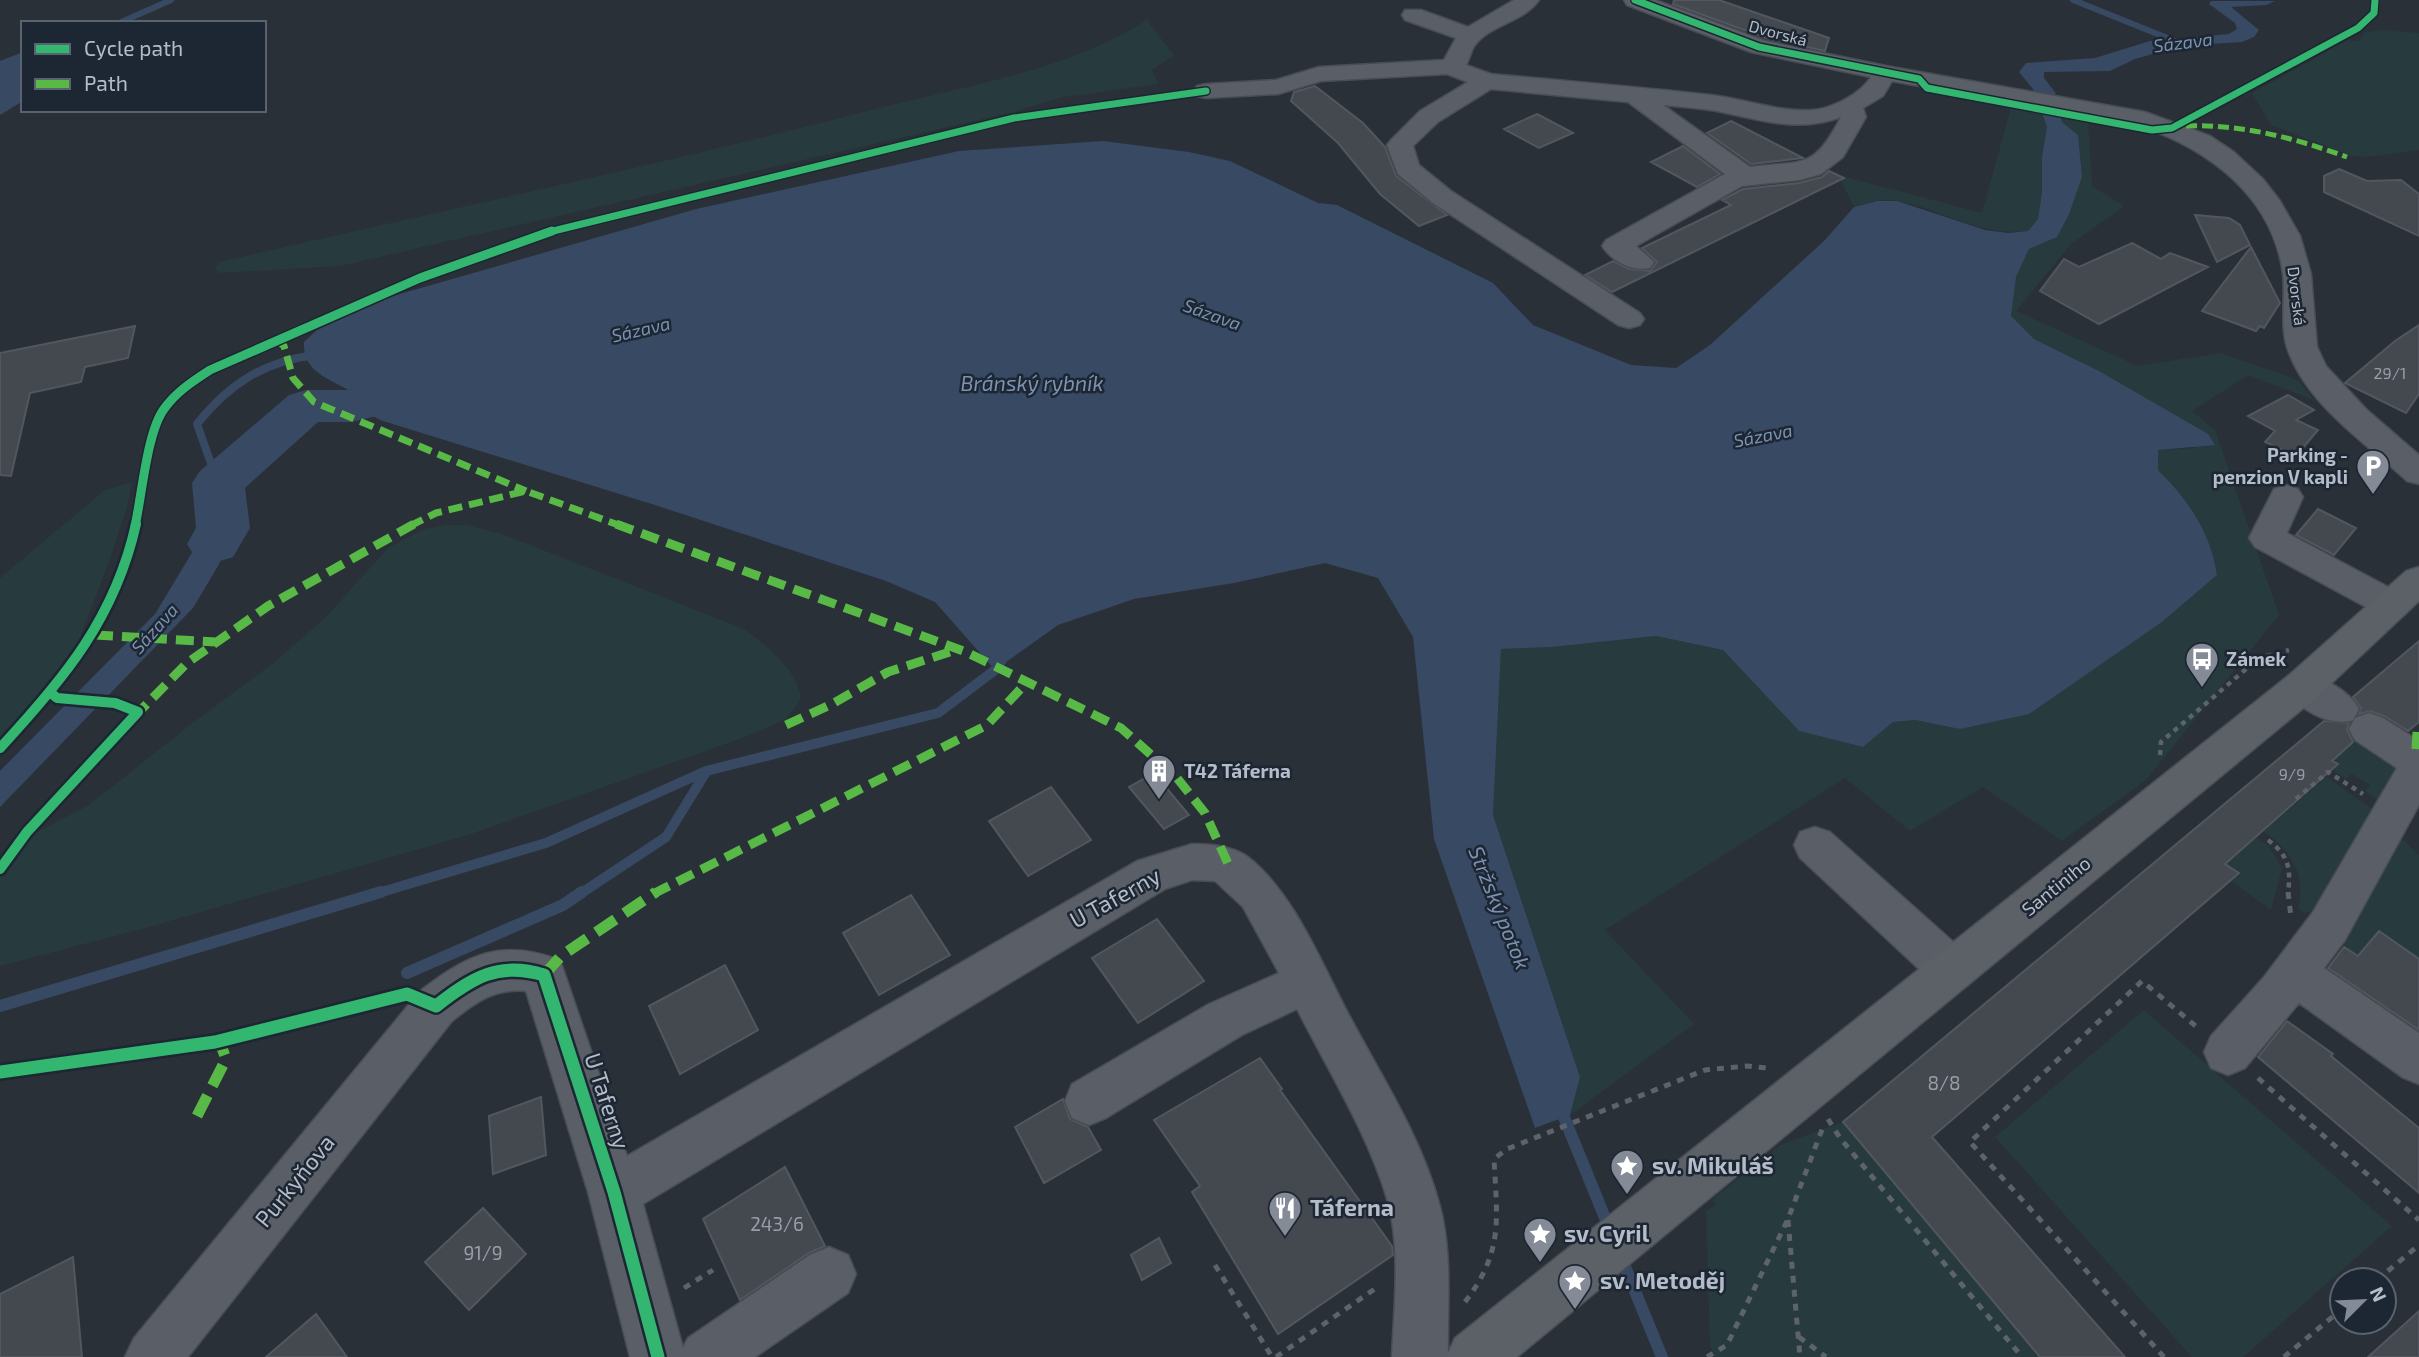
<svg xmlns="http://www.w3.org/2000/svg" width="2419" height="1357" viewBox="0 0 2419 1357" font-family="'Exo 2',sans-serif">
<style>
.green{fill:#273a3e}
.water{fill:#384963}
.lines{fill:none;stroke-linecap:round;stroke-linejoin:round}
.stream-far3{stroke:#384963;stroke-width:6}
.stream-far2{stroke:#384963;stroke-width:8}
.stream-far1{stroke:#384963;stroke-width:10}
.stream{stroke:#384963;stroke-width:12}
.river{fill:#384963;fill-rule:evenodd}
.building{fill:#444950;stroke:#52575f;stroke-width:2}
.minor-casing{stroke:#484c53;stroke-width:3}
.major-casing{stroke:#484c55;stroke-width:3}
.path-far1{stroke:#5d636a;stroke-width:4.5;stroke-dasharray:5 5;stroke-linecap:butt}
.path{stroke:#5d636a;stroke-width:5;stroke-dasharray:7 7;stroke-linecap:butt}
.minor{fill:#5a5e66;fill-rule:evenodd}
.major{fill:#5c6168;fill-rule:evenodd}
.quiet-far3{stroke:#58b947;stroke-width:5;stroke-dasharray:11 5;stroke-linecap:butt}
.quiet-far2{stroke:#58b947;stroke-width:7;stroke-dasharray:14 7;stroke-linecap:butt}
.quiet-far1{stroke:#58b947;stroke-width:9;stroke-dasharray:18 9;stroke-linecap:butt}
.quiet{stroke:#58b947;stroke-width:11;stroke-dasharray:23 11;stroke-linecap:butt}
.cycleway-far3-casing{stroke:#1d2633;stroke-width:10}
.cycleway-far2-casing{stroke:#1d2633;stroke-width:12}
.cycleway-far1-casing{stroke:#1d2633;stroke-width:15}
.cycleway-casing{stroke:#1d2633;stroke-width:18}
.cycleway-far3{stroke:#33b770;stroke-width:7}
.cycleway-far2{stroke:#33b770;stroke-width:9}
.cycleway-far1{stroke:#33b770;stroke-width:10}
.cycleway{stroke:#33b770;stroke-width:13}
.labels{text-anchor:middle;stroke-width:5;stroke-linejoin:round;paint-order:stroke}
.far-street-label{font-size:16px;fill:#b4bcc9;stroke:#1d2633}
.number-label{font-size:16px;fill:#989fab}
.far-water-label{font-size:18px;font-style:italic;fill:#7c92b1;stroke:#1d2633}
.poi-label{font-size:19px;font-weight:bold;fill:#b4bcc9;stroke:#1d2633;text-anchor:start}
.street-label{font-size:19px;fill:#b4bcc9;stroke:#1d2633}
.near-number-label{font-size:19px;fill:#989fab}
.water-label{font-size:21px;font-style:italic;fill:#7c92b1;stroke:#1d2633}
.near-street-label{font-size:23px;fill:#b4bcc9;stroke:#1d2633}
.near-poi-label{font-size:23px;font-weight:bold;fill:#b4bcc9;stroke:#1d2633;text-anchor:start}
</style>
<rect width="100%" height="100%" fill="#2a3038"/>
<path class="green" d="M 1148,19 L 1149,23 L 1174,55 L 1152,70 L 1158,84 L 1064,97 L 1009,113 L 340,266 L 219,273 L 215,267 L 220,262 C 439,211 660,165 879,108 C 966,86 1073,69 1148,19 Z
M 2382,30 L 2419,33 L 2419,150 L 2368,157 L 2352,156 L 2271,125 L 2252,93 L 2348,40 L 2359,41 L 2365,32 Z
M 2012,104 L 2040,110 L 2047,127 L 2042,157 L 2042,192 L 2038,219 L 2028,231 C 1977,237 1944,209 1897,201 C 1882,198 1868,203 1854,207 L 1838,175 L 1982,213 Z
M 2060,114 L 2088,120 L 2092,186 L 2124,206 L 2071,244 L 2016,311 L 2138,366 L 2220,353 L 2298,380 L 2314,400 L 2248,375 L 2192,411 L 2215,430 L 2279,615 L 2146,780 L 2062,841 L 1983,787 L 1910,831 L 1845,778 L 1605,930 L 1694,1024 L 1570,1115 L 1580,1077 L 1493,815 L 1501,649 L 1553,647 L 1656,636 L 1723,650 L 1799,731 L 1863,747 L 1893,722 L 1915,720 L 1960,729 L 2114,654 L 2162,622 L 2217,575 C 2211,533 2189,500 2158,470 L 2157,450 L 2196,448 L 2150,402 L 2099,371 L 2034,339 L 2010,316 L 2016,277 L 2029,249 L 2057,237 L 2078,135 L 2062,122 Z
M 132,482 L 127,507 L 111,556 L 76,649 L 0,741 L 0,578 L 105,490 Z
M 447,525 L 467,525 L 502,534 L 744,629 C 766,645 798,670 801,699 L 786,719 L 745,737 L 471,834 L 149,927 L 0,966 L 0,875 L 35,833 L 89,805 L 190,725 L 276,661 L 326,617 L 388,548 L 424,529 Z
M 2363,733 L 2394,764 L 2399,777 L 2381,802 L 2365,791 L 2370,785 L 2352,774 L 2346,779 L 2326,766 Z
M 2327,777 L 2378,813 L 2318,909 L 2304,913 L 2298,908 C 2307,874 2290,850 2263,831 Z
M 2255,837 L 2268,845 L 2282,868 L 2271,910 L 2230,880 L 2240,875 L 2225,864 Z
M 2400,837 L 2419,855 L 2419,959 L 2379,932 L 2358,956 L 2344,947 L 2343,936 Z
M 2144,1010 L 2392,1226 L 2243,1357 L 2192,1357 L 1995,1137 Z
M 1843,1122 L 2040,1357 L 1715,1357 L 1710,1345 L 1706,1210 L 1716,1206 L 1713,1199 L 1780,1145 Z"/>
<path class="water" d="M 2211,1 L 2275,1 L 2266,5 L 2231,7 L 2259,30 L 2254,37 L 2242,42 L 2195,45 L 2166,50 L 2135,59 L 2110,71 L 2044,72 L 2044,78 L 2055,92 L 2062,122 L 2078,135 L 2082,177 L 2069,214 L 2057,237 L 2029,249 L 2016,277 L 2011,316 L 2034,339 L 2099,371 L 2208,434 L 2215,445 L 2158,450 L 2158,470 C 2188,499 2211,533 2217,575 L 2162,622 L 2029,714 L 1960,729 L 1915,720 L 1893,722 L 1863,747 L 1799,731 L 1723,650 L 1656,636 L 1552,647 L 1501,649 L 1493,815 L 1580,1077 L 1570,1115 L 1535,1128 L 1434,839 L 1413,637 L 1378,578 L 1325,563 L 1234,583 L 1134,599 L 1058,625 L 995,670 L 935,602 L 886,581 L 655,505 L 383,421 L 351,406 L 352,392 C 330,379 302,372 304,342 L 317,330 L 386,298 L 696,209 L 959,151 L 1103,141 L 1189,152 L 1230,161 L 1318,203 L 1337,205 L 1493,283 L 1533,325 L 1631,365 L 1676,368 L 1710,345 L 1825,240 L 1854,207 L 1877,201 L 1897,201 L 1985,230 L 2008,233 L 2028,231 L 2038,219 L 2042,192 L 2042,157 L 2047,127 L 2033,89 L 2019,72 L 2026,63 L 2095,58 L 2150,41 L 2229,34 L 2237,29 L 2235,23 L 2209,4 Z
M 23,52 L 23,101 L 0,115 L 0,61 Z
M 226,464 L 240,481 L 235,528 L 218,566 L 193,608 L 0,807 L 0,771 L 155,614 L 205,531 L 201,487 L 206,478 Z"/>
<g class="lines">
<path class="stream-far3" d="M 2073,0 L 2175,41
M 119,23 L 171,0"/>
<path class="stream-far2" d="M 218,483 L 197,424 C 229,384 264,361 316,355"/>
<path class="stream-far1" d="M 375,894 L 546,843 L 706,771 L 938,713 L 995,670 L 1002,660
M 580,894 L 666,837 L 706,772"/>
<path class="stream" d="M 407,973 L 563,905 L 582,892
M 0,1006 L 381,892
M 1559,1105 L 1610,1230
M 1621,1257 L 1662,1357"/>
<path class="river" d="M 430,374 L 447,378 L 454,389 L 447,400 L 351,422 L 318,422 L 245,488 L 250,528 L 233,557 L 214,563 L 195,557 L 187,544 L 196,528 L 192,483 L 200,471 L 289,395 L 306,390 L 351,390 Z"/>
</g>
<path class="building" d="M 1674,0 L 1719,0 L 1829,38 L 1825,51 L 1766,38 L 1673,4 Z
M 1315,86 L 1363,123 L 1385,147 L 1396,176 L 1447,215 L 1419,226 L 1380,194 L 1338,143 L 1291,101 L 1294,92 Z
M 1537,114 L 1573,133 L 1539,148 L 1504,129 Z
M 1731,121 L 1803,158 L 1751,164 L 1707,133 Z
M 1683,146 L 1720,174 L 1697,187 L 1651,162 Z
M 2339,169 L 2367,181 L 2401,180 L 2419,194 L 2419,236 L 2324,192 L 2324,176 Z
M 1829,171 L 1844,178 L 1612,292 L 1585,275 L 1613,261 L 1629,269 L 1650,271 L 1657,262 L 1642,248 L 1731,205 L 1722,200 L 1743,189 L 1799,183 L 1822,177 Z
M 2195,215 L 2229,218 L 2240,225 L 2250,245 L 2217,262 Z
M 2132,243 L 2161,259 L 2170,253 L 2208,267 L 2099,324 L 2040,291 L 2064,259 L 2079,267 Z
M 2251,247 L 2280,303 L 2264,328 L 2260,326 L 2256,331 L 2202,311 Z
M 2419,325 L 2419,394 L 2406,413 L 2345,383 L 2395,341 Z
M 135,326 L 128,358 L 85,367 L 81,382 L 30,393 L 11,476 L 0,475 L 0,353 Z
M 2288,395 L 2314,410 L 2296,420 L 2318,430 L 2296,456 L 2265,442 L 2275,431 L 2248,416 Z
M 2318,509 L 2356,528 L 2334,555 L 2296,535 Z
M 2419,641 L 2419,722 L 2408,731 L 2384,716 L 2370,711 L 2359,714 L 2361,708 L 2353,697 Z
M 2324,721 L 2349,723 L 2347,730 L 2353,742 L 2332,761 L 2338,764 L 2225,864 L 2239,873 L 1932,1137 L 2125,1357 L 2040,1357 L 1843,1122 Z
M 1154,773 L 1189,815 L 1164,829 L 1129,787 Z
M 1051,787 L 1091,840 L 1028,876 L 989,821 Z
M 911,895 L 950,955 L 879,995 L 843,933 Z
M 1157,919 L 1204,981 L 1138,1023 L 1092,958 Z
M 2379,931 L 2419,959 L 2419,1030 L 2328,968 L 2344,947 L 2358,956 Z
M 725,965 L 758,1030 L 680,1074 L 649,1006 Z
M 2287,1021 L 2333,1054 L 2331,1056 L 2419,1128 L 2419,1193 L 2258,1057 Z
M 1260,1058 L 1282,1089 L 1280,1090 L 1392,1246 L 1393,1255 L 1278,1334 L 1192,1192 L 1200,1186 L 1154,1120 Z
M 541,1097 L 546,1155 L 493,1174 L 489,1116 Z
M 1063,1099 L 1070,1119 L 1088,1127 L 1101,1150 L 1044,1183 L 1015,1127 Z
M 785,1167 L 825,1246 L 809,1253 L 740,1300 L 703,1219 Z
M 483,1208 L 526,1254 L 469,1310 L 425,1262 Z
M 1159,1238 L 1171,1263 L 1142,1280 L 1131,1255 Z
M 73,1257 L 82,1357 L 0,1357 L 0,1294 Z
M 2419,1311 L 2419,1357 L 2368,1357 Z
M 316,1314 L 347,1357 L 266,1357 Z"/>
<g class="lines">
<defs>
<path id="minor" d="M 1514,0 L 1539,0 C 1524,22 1491,24 1475,45 C 1471,50 1470,59 1466,65 L 1491,74 C 1564,81 1638,87 1711,95 C 1745,99 1777,112 1812,110 C 1832,109 1860,94 1871,77 L 1751,52 L 1627,5 L 1624,0 L 1655,0 L 1765,41 L 1886,66 L 2145,112 L 2210,136 L 2234,152 L 2263,179 L 2280,201 L 2300,236 L 2311,274 L 2317,347 L 2326,366 L 2367,410 L 2419,455 L 2419,484 L 2407,481 C 2367,444 2309,406 2289,353 C 2279,329 2286,300 2283,274 C 2273,197 2209,149 2140,126 L 1892,81 L 1883,96 L 1863,108 L 1866,117 L 1843,157 L 1821,174 L 1799,180 L 1742,186 L 1636,246 L 1654,262 L 1650,268 C 1632,272 1612,261 1602,246 L 1606,240 L 1725,174 L 1628,102 L 1491,89 L 1438,122 L 1413,146 L 1419,165 L 1451,191 L 1640,313 L 1644,319 L 1640,325 L 1629,328 L 1618,325 L 1433,203 L 1398,174 L 1387,145 L 1391,140 L 1420,111 L 1468,82 L 1447,74 L 1321,81 L 1278,94 L 1206,98 L 1197,96 L 1194,91 L 1197,86 L 1206,84 L 1276,80 L 1319,67 L 1444,60 L 1456,38 L 1405,20 L 1402,15 L 1405,10 L 1421,10 L 1468,27 ZM 1663,105 C 1681,107 1700,108 1717,111 C 1760,120 1799,133 1841,117 C 1813,171 1804,160 1750,167 Z
M 2286,485 L 2298,489 L 2303,497 L 2287,533 L 2405,596 L 2410,605 L 2405,614 L 2392,618 L 2379,614 L 2255,547 L 2249,538 L 2274,489 Z
M 2303,671 C 2323,678 2349,690 2359,709 L 2353,720 C 2329,728 2296,708 2284,686 L 2289,675 Z
M 2369,713 L 2383,718 L 2419,741 L 2419,805 L 2345,940 L 2324,968 L 2419,1033 L 2419,1084 L 2402,1077 L 2299,1003 L 2245,1068 L 2228,1075 L 2211,1068 L 2204,1052 L 2211,1036 L 2264,977 L 2313,912 L 2397,768 L 2355,740 L 2349,729 L 2355,718 Z
M 1815,827 L 1830,832 L 1968,955 L 1975,970 L 1968,985 L 1952,991 L 1936,985 L 1800,858 L 1794,845 L 1800,832 Z
M 1192,844 C 1210,844 1233,846 1248,857 C 1295,894 1322,965 1350,1017 C 1382,1077 1421,1137 1439,1203 C 1453,1252 1447,1307 1448,1357 L 1392,1357 C 1394,1307 1401,1251 1388,1202 C 1369,1136 1328,1070 1297,1009 L 1242,1035 L 1106,1118 L 1089,1125 L 1072,1118 L 1065,1101 L 1072,1084 L 1209,1004 L 1279,973 L 1243,907 L 1215,881 L 1192,880 L 1165,889 L 643,1204 L 683,1348 L 688,1338 L 810,1255 L 829,1247 L 848,1255 L 856,1274 L 848,1293 L 755,1357 L 630,1357 L 588,1192 L 526,991 C 495,988 476,1002 452,1021 L 188,1357 L 125,1357 L 134,1338 L 420,991 C 468,954 501,938 560,960 L 627,1156 L 1137,861 Z"/>
<path id="major" d="M 2419,567 L 2419,601 L 2317,697 L 1517,1357 L 1446,1357 L 1455,1338 L 2289,675 L 2406,571 Z"/>
</defs>
<use href="#minor" class="minor-casing"/>
<use href="#major" class="major-casing"/>
<path class="path-far1" d="M 2160,755 L 2161,742 L 2259,658 L 2289,650
M 2296,799 L 2328,772 L 2363,794
M 2268,840 C 2289,856 2291,868 2288,894"/>
<path class="path" d="M 2288,892 L 2291,917
M 0,1072 L 215,1042 L 391,998
M 2258,1078 L 2419,1220
M 1828,1119 L 1840,1138 L 2022,1357
M 1788,1220 L 1800,1357
M 1215,1265 L 1272,1357
M 2377,1280 L 2419,1245
M 684,1288 L 713,1270
M 1465,1302 C 1504,1251 1497,1219 1494,1159 L 1507,1149 L 1705,1070 L 1747,1066 L 1767,1068
M 1799,1337 L 1826,1357
M 1276,1357 L 1379,1286
M 1707,1357 L 1727,1345 L 1788,1219 L 1823,1127
M 2164,1357 L 1970,1142 L 2142,981 L 2198,1028
M 2284,1357 L 2342,1309"/>
<use href="#minor" class="minor"/>
<use href="#major" class="major"/>
<path class="quiet-far3" d="M 2186,126 C 2243,124 2294,138 2347,157"/>
<path class="quiet-far2" d="M 276,339 L 284,346 L 293,378 L 314,402 L 526,491
M 410,526 L 436,513 L 526,491 L 621,526"/>
<path class="quiet-far1" d="M 616,524 L 966,652 L 1121,728 L 1177,778 L 1205,813 L 1230,868
M 95,635 L 216,642
M 134,717 L 187,663 L 268,606 L 414,524
M 786,725 L 832,704 L 888,672 L 959,649
M 2416,749 L 2417,732
M 653,894 L 987,725 L 1026,683"/>
<path class="quiet" d="M 544,975 L 561,956 L 656,892
M 197,1116 L 226,1059 L 222,1048 L 215,1042"/>
<defs>
<path id="cycleway-far3" d="M 1635,0 L 1759,47 L 1919,79 L 1927,88 L 2152,130 L 2172,128 L 2358,28 L 2374,13 L 2375,0
M 545,233 L 1014,118 L 1206,91"/>
<path id="cycleway-far2" d="M 135,526 C 142,495 147,432 164,409 C 176,392 193,381 210,370 L 420,278 L 552,231"/>
<path id="cycleway-far1" d="M 0,748 C 64,679 115,618 136,524
M 0,869 L 27,832 L 138,712 L 115,703 L 57,698 L 51,693"/>
<path id="cycleway" d="M 0,1072 L 215,1042 L 407,994 L 436,1006 C 472,978 498,961 544,975 L 614,1192 L 658,1357"/>
</defs>
<use href="#cycleway-far3" class="cycleway-far3-casing"/>
<use href="#cycleway-far2" class="cycleway-far2-casing"/>
<use href="#cycleway-far1" class="cycleway-far1-casing"/>
<use href="#cycleway" class="cycleway-casing"/>
<use href="#cycleway-far3" class="cycleway-far3"/>
<use href="#cycleway-far2" class="cycleway-far2"/>
<use href="#cycleway-far1" class="cycleway-far1"/>
<use href="#cycleway" class="cycleway"/>
</g>
<defs>
<symbol id="parking-pin" viewBox="-11 -11 22 30"><path d="M0 17L-7.5 6A9.5 9.5 0 1 1 7.5 6Z" fill="#848b96" stroke="#1d2633"/><path d="M-3.5-5.5H1a3.5 3.5 0 0 1 0 7H-1V5.5H-3.5ZM-1-3.4V-.6H.8a1.4 1.4 0 0 0 0-2.8Z" fill="#fff"/></symbol>
<symbol id="bus-pin" viewBox="-11 -11 22 30"><path d="M0 17L-7.5 6A9.5 9.5 0 1 1 7.5 6Z" fill="#848b96" stroke="#1d2633"/><path d="M-5-6H5V4H4V6H2V4H-2V6H-4V4H-5ZM-3.5-4V0h7V-4ZM-3.5 1.2v1.5H-2V1.2ZM2 1.2v1.5H3.5V1.2Z" fill="#fff"/></symbol>
<symbol id="building-pin" viewBox="-11 -11 22 30"><path d="M0 17L-7.5 6A9.5 9.5 0 1 1 7.5 6Z" fill="#848b96" stroke="#1d2633"/><path d="M-4-6H4V6H1V3H-1V6H-4ZM-2.5-4.3h1.7v1.8h-1.7ZM.8-4.3h1.7v1.8H.8ZM-2.5-1h1.7V.8h-1.7ZM.8-1h1.7V.8H.8Z" fill="#fff"/></symbol>
<symbol id="sight-pin" viewBox="-11 -11 22 30"><path d="M0 17L-7.5 6A9.5 9.5 0 1 1 7.5 6Z" fill="#848b96" stroke="#1d2633"/><path d="M0-6L1.8-2.2L6-1.7L2.9 1.2L3.7 5.4L0 3.3L-3.7 5.4L-2.9 1.2L-6-1.7L-1.8-2.2Z" fill="#fff"/></symbol>
<symbol id="restaurant-pin" viewBox="-11 -11 22 30"><path d="M0 17L-7.5 6A9.5 9.5 0 1 1 7.5 6Z" fill="#848b96" stroke="#1d2633"/><path d="M-5-6h1v4h1v-4h1v4h1v-4h1v5L-1.5 .5V6h-2V.5L-5-1ZM5-6V6H3V1.5H1.5Q1.5-4 5-6Z" fill="#fff"/></symbol>
</defs>
<g fill-rule="evenodd">
<use href="#parking-pin" x="2354" y="447" width="38" height="52"/>
<use href="#bus-pin" x="2183" y="640" width="38" height="52"/>
<use href="#building-pin" x="1140" y="752" width="38" height="52"/>
<use href="#sight-pin" x="1608" y="1147" width="38" height="52"/>
<use href="#restaurant-pin" x="1266" y="1189" width="38" height="52"/>
<use href="#sight-pin" x="1521" y="1215" width="38" height="52"/>
<use href="#sight-pin" x="1556" y="1262" width="38" height="52"/>
</g>
<g class="labels">
<g class="far-street-label">
<text transform="translate(1778 33) rotate(15)" y="6">Dvorská</text>
<text transform="translate(2297 296) rotate(83)" y="6">Dvorská</text>
</g>
<g class="number-label">
<text x="2390" y="379">29/1</text>
<text x="2292" y="780">9/9</text>
</g>
<g class="far-water-label">
<text transform="translate(2183 43) rotate(-7)" y="6">Sázava</text>
<text transform="translate(1212 315) rotate(20)" y="6">Sázava</text>
<text transform="translate(641 330) rotate(-13)" y="6">Sázava</text>
<text transform="translate(1763 436) rotate(-11)" y="6">Sázava</text>
<text transform="translate(155 629) rotate(-48)" y="6">Sázava</text>
</g>
<g class="poi-label">
<text x="2348" y="462" text-anchor="end">Parking -<tspan x="2348" dy="22">penzion V kapli</tspan></text>
<text x="2226" y="666">Zámek</text>
<text x="1184" y="778">T42 Táferna</text>
</g>
<g class="street-label">
<text transform="translate(2056 886) rotate(-39)" y="7">Santiniho</text>
</g>
<g class="near-number-label">
<text x="1944" y="1090">8/8</text>
<text x="777" y="1231">243/6</text>
<text x="483" y="1260">91/9</text>
</g>
<g class="water-label">
<text x="1032" y="391">Bránský rybník</text>
<text transform="translate(1499 908) rotate(68)" y="7">Stržský potok</text>
</g>
<g class="near-street-label">
<text transform="translate(1115 898) rotate(-29)" y="8">U Taferny</text>
<text transform="translate(607 1101) rotate(72)" y="8">U Taferny</text>
<text transform="translate(295 1181) rotate(-51)" y="8">Purkyňova</text>
</g>
<g class="near-poi-label">
<text x="1652" y="1174">sv. Mikuláš</text>
<text x="1310" y="1216">Táferna</text>
<text x="1564" y="1242">sv. Cyril</text>
<text x="1600" y="1289">sv. Metoděj</text>
</g>
</g>
<rect x="21" y="21" width="245" height="91" fill="#1d2633" stroke="#59626f" stroke-width="2"/>
<rect x="35" y="44" width="35" height="10" fill="#33b770" stroke="#59626f" stroke-width="2"/>
<text x="84" y="56" font-size="21" fill="#b4bcc9">Cycle path</text>
<rect x="35" y="79" width="35" height="10" fill="#58b947" stroke="#59626f" stroke-width="2"/>
<text x="84" y="91" font-size="21" fill="#b4bcc9">Path</text>
<g transform="translate(2363 1301) rotate(66)"><circle r="33" fill="#1d2633" stroke="#59626f" stroke-width="2"/>
<path d="M0-5L12 26L0 18L-12 26Z" fill="#848b96"/>
<text y="-10" font-size="19" font-weight="bold" text-anchor="middle" fill="#b4bcc9">N</text>
</g>
</svg>
